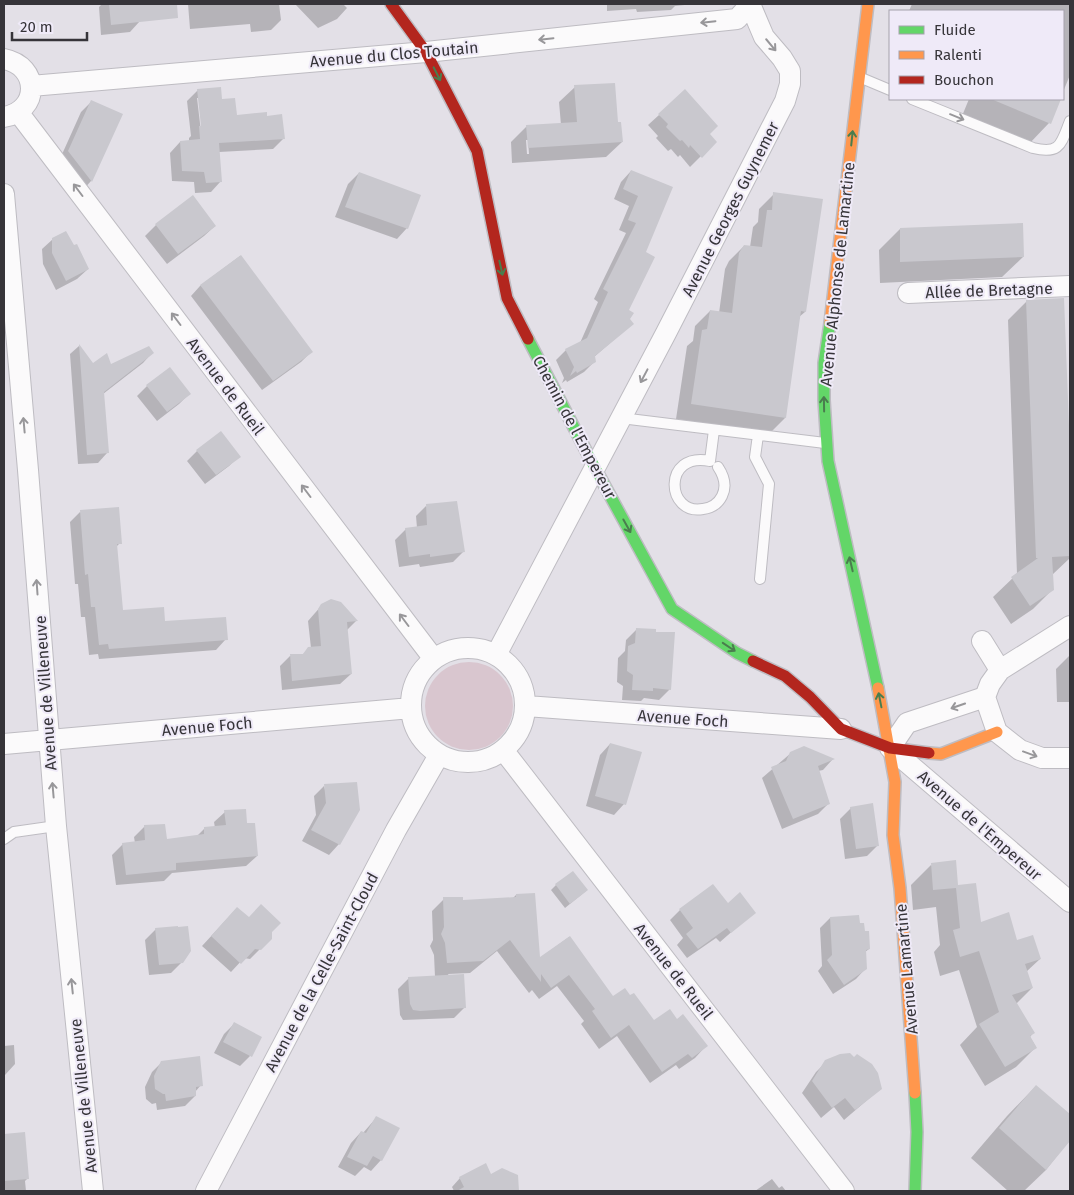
<svg xmlns="http://www.w3.org/2000/svg" width="1074" height="1195" viewBox="0 0 1074 1195" font-family="'Fira Sans',sans-serif">
<style>
.green{fill:#d9c6cf}
.shadow{fill:#0003;fill-rule:evenodd}
.building{fill:#c9c8ce}
.lines{fill:none;stroke-linecap:round;stroke-linejoin:round}
.lane-casing{stroke:#bebcc2;stroke-width:12}
.street-casing{stroke:#bebcc2;stroke-width:22}
.fast-casing{stroke:#bebcc2;stroke-width:14}
.slow-casing{stroke:#bebcc2;stroke-width:14}
.jam-casing{stroke:#bebcc2;stroke-width:14}
.lane{stroke:#fbfafb;stroke-width:10}
.street{stroke:#fbfafb;stroke-width:20}
.fast{stroke:#63d668;stroke-width:11}
.slow{stroke:#ff974d;stroke-width:11}
.jam{stroke:#b3261e;stroke-width:11}
.oneway{stroke:#98979a}
.oneway2{stroke:#4a7d4e}
.labels{text-anchor:middle;stroke-width:4;stroke-linejoin:round;paint-order:stroke}
.street-label{font-size:16px;fill:#363439;stroke:#efeaf8}
</style>
<rect width="100%" height="100%" fill="#e3e0e7"/>
<path class="green" d="M425 706a44 44 0 1 1 88 0a44 44 0 1 1-88 0Z"/>
<path class="shadow" d="M 102,4 L 138,4 L 140,21 L 130,32 L 101,35 L 99,7 Z
M 188,4 L 279,4 L 281,20 L 271,30 L 251,32 L 250,24 L 190,29 Z
M 295,4 L 343,4 L 347,8 L 337,19 L 318,28 Z
M 607,4 L 694,4 L 675,6 L 671,10 L 637,12 L 636,9 L 607,11 Z
M 912,4 L 1070,4 L 1070,75 L 1063,92 L 1063,11 L 909,11 Z
M 575,87 L 617,123 L 622,142 L 606,157 L 512,163 L 511,142 L 527,126 L 561,125 L 559,102 ZM 526,140 L 528,140 L 529,154 L 527,154 Z
M 198,90 L 221,100 L 236,117 L 266,117 L 283,139 L 273,149 L 219,152 L 221,181 L 211,192 L 195,193 L 194,182 L 172,181 L 170,153 L 180,142 L 189,141 L 189,138 L 191,136 L 187,101 ZM 197,98 L 199,98 L 203,132 L 201,132 Z
M 969,99 L 1060,99 L 1049,123 L 1029,144 L 962,116 Z
M 91,102 L 91,181 L 82,191 L 59,161 L 81,112 Z
M 659,115 L 708,134 L 715,142 L 690,167 L 680,155 L 678,157 L 671,149 L 668,151 L 656,138 L 658,136 L 648,125 Z
M 631,171 L 671,188 L 644,253 L 627,311 L 629,319 L 632,324 L 594,357 L 595,361 L 584,372 L 567,382 L 566,380 L 562,383 L 564,378 L 556,360 L 566,350 L 580,343 L 598,302 L 594,299 L 626,233 L 619,230 L 629,206 L 614,199 L 621,182 Z
M 359,173 L 407,228 L 397,239 L 335,217 L 348,184 Z
M 774,194 L 805,312 L 799,317 L 785,418 L 770,433 L 676,419 L 687,346 L 693,341 L 695,326 L 710,311 L 719,313 L 725,269 L 729,261 L 744,246 L 750,247 L 753,227 L 758,222 L 759,209 Z
M 156,225 L 215,226 L 204,236 L 167,264 L 145,236 Z
M 900,229 L 1023,257 L 1002,277 L 880,283 L 879,250 Z
M 53,239 L 88,269 L 77,279 L 56,290 L 43,264 L 42,249 Z
M 240,256 L 311,352 L 301,362 L 262,390 L 191,296 L 200,286 Z
M 1063,300 L 1070,491 L 1070,558 L 1052,575 L 1053,589 L 1033,609 L 1011,624 L 993,597 L 1017,574 L 1008,320 L 1027,301 Z
M 79,346 L 93,364 L 110,365 L 152,353 L 143,363 L 103,394 L 107,453 L 98,463 L 78,464 L 70,354 Z
M 147,386 L 189,394 L 179,404 L 157,421 L 137,396 Z
M 197,451 L 239,456 L 229,466 L 205,484 L 187,461 Z
M 426,506 L 463,552 L 453,562 L 420,567 L 419,564 L 399,567 L 395,540 L 406,529 L 417,528 L 416,516 Z
M 80,512 L 120,543 L 116,547 L 122,612 L 226,639 L 216,650 L 99,659 L 98,654 L 89,655 L 85,617 L 81,617 L 78,584 L 75,584 L 70,522 Z
M 322,605 L 356,621 L 346,631 L 351,674 L 340,684 L 282,690 L 280,666 L 290,656 L 302,655 L 311,648 L 308,621 Z
M 637,629 L 654,633 L 670,689 L 659,700 L 644,698 L 641,701 L 622,700 L 623,686 L 617,682 L 618,658 L 625,651 L 626,640 Z
M 1070,655 L 1070,702 L 1057,702 L 1056,669 Z
M 610,744 L 624,804 L 614,815 L 586,806 L 600,755 Z
M 791,753 L 832,760 L 823,770 L 818,771 L 829,803 L 818,814 L 782,829 L 762,778 Z
M 324,786 L 339,844 L 329,855 L 302,841 L 316,815 L 314,796 Z
M 851,808 L 877,846 L 867,856 L 845,859 L 840,819 Z
M 225,812 L 246,825 L 257,856 L 246,866 L 172,873 L 164,881 L 116,885 L 112,855 L 123,844 L 135,843 L 134,837 L 145,826 L 166,840 L 197,836 L 204,829 L 215,828 L 214,822 Z
M 931,865 L 957,887 L 979,924 L 1017,942 L 1040,959 L 1026,972 L 1032,988 L 1016,1004 L 1033,1033 L 1030,1037 L 1036,1047 L 1016,1067 L 985,1086 L 960,1045 L 977,1027 L 959,970 L 940,976 L 934,952 L 940,945 L 936,907 L 913,910 L 911,885 Z
M 556,885 L 587,890 L 565,908 L 551,890 Z
M 516,895 L 539,959 L 569,937 L 613,998 L 654,1022 L 677,1021 L 706,1046 L 695,1058 L 679,1069 L 676,1065 L 650,1083 L 617,1036 L 599,1049 L 581,1024 L 584,1021 L 557,986 L 539,999 L 532,990 L 529,993 L 497,951 L 470,973 L 448,974 L 465,1007 L 454,1018 L 403,1020 L 400,1015 L 398,989 L 409,978 L 435,977 L 434,955 L 430,946 L 433,940 L 432,911 L 444,899 L 462,901 L 513,898 Z
M 727,904 L 751,915 L 720,942 L 716,938 L 687,958 L 677,945 L 683,938 L 670,920 L 680,910 Z
M 237,908 L 248,919 L 270,931 L 260,949 L 250,959 L 244,958 L 231,972 L 202,946 Z
M 830,918 L 859,925 L 869,949 L 865,952 L 866,968 L 856,979 L 833,994 L 818,971 L 822,966 L 820,928 Z
M 156,929 L 182,962 L 171,973 L 149,975 L 145,940 Z
M 234,1024 L 250,1056 L 240,1066 L 214,1053 L 224,1034 Z
M 14,1045 L 15,1064 L 5,1075 L 5,1080 L 4,1082 L 4,1046 Z
M 854,1059 L 880,1089 L 844,1120 L 834,1107 L 821,1118 L 802,1093 L 816,1072 L 827,1061 Z
M 162,1062 L 201,1085 L 195,1092 L 195,1096 L 185,1106 L 157,1110 L 156,1103 L 152,1104 L 146,1099 L 145,1087 L 152,1072 Z
M 1036,1086 L 1070,1116 L 1070,1139 L 1046,1170 L 1024,1191 L 1008,1191 L 971,1158 L 1007,1116 Z
M 376,1118 L 381,1160 L 371,1171 L 364,1167 L 355,1176 L 338,1167 L 351,1143 L 361,1132 L 363,1133 Z
M 24,1133 L 28,1178 L 25,1181 L 26,1191 L 4,1191 L 4,1135 Z
M 491,1175 L 517,1176 L 518,1191 L 454,1191 L 452,1187 L 460,1178 Z
M 772,1179 L 779,1188 L 782,1186 L 786,1191 L 755,1191 Z"/>
<path class="building" d="M 109,4 L 177,4 L 178,18 L 111,25 Z
M 615,83 L 618,122 L 621,122 L 623,142 L 528,148 L 526,125 L 577,122 L 574,85 Z
M 221,87 L 222,99 L 235,98 L 237,115 L 267,112 L 267,116 L 282,114 L 285,139 L 219,143 L 222,182 L 206,183 L 204,172 L 182,171 L 180,141 L 200,139 L 199,126 L 201,126 L 197,89 Z
M 685,89 L 718,126 L 710,134 L 717,142 L 702,158 L 690,145 L 689,148 L 682,140 L 680,141 L 666,127 L 668,124 L 658,114 Z
M 991,99 L 1061,99 L 1051,124 Z
M 91,100 L 123,114 L 92,182 L 68,151 Z
M 631,170 L 673,187 L 646,252 L 655,257 L 629,310 L 634,313 L 630,319 L 634,324 L 595,356 L 596,362 L 577,373 L 576,371 L 570,376 L 574,367 L 565,349 L 587,338 L 608,292 L 603,289 L 636,223 L 628,220 L 638,196 L 623,189 Z
M 359,172 L 421,195 L 408,229 L 345,207 Z
M 773,192 L 823,199 L 806,312 L 801,311 L 786,418 L 691,404 L 702,330 L 707,329 L 710,310 L 732,313 L 739,253 L 744,245 L 762,247 L 767,210 L 772,210 Z
M 193,195 L 216,226 L 178,254 L 155,224 Z
M 1023,223 L 1024,257 L 900,262 L 900,228 Z
M 66,231 L 74,245 L 77,244 L 89,269 L 66,281 L 52,253 L 52,238 Z
M 241,255 L 313,352 L 273,381 L 200,285 Z
M 1064,298 L 1070,451 L 1070,556 L 1052,557 L 1054,590 L 1030,606 L 1011,577 L 1038,558 L 1036,558 L 1026,300 Z
M 79,344 L 93,363 L 107,353 L 111,364 L 149,346 L 154,353 L 104,392 L 109,453 L 87,455 Z
M 170,367 L 191,394 L 167,412 L 146,385 Z
M 221,431 L 241,457 L 216,475 L 196,450 Z
M 457,501 L 465,552 L 430,557 L 430,554 L 409,557 L 405,528 L 427,525 L 426,504 Z
M 119,507 L 122,544 L 117,544 L 123,610 L 164,607 L 165,621 L 226,617 L 228,640 L 109,649 L 108,644 L 99,645 L 95,607 L 91,607 L 88,574 L 85,575 L 80,510 Z
M 331,599 L 341,602 L 358,621 L 347,622 L 352,674 L 292,681 L 290,654 L 303,654 L 308,647 L 321,646 L 318,609 L 321,604 Z
M 636,628 L 656,629 L 656,632 L 675,632 L 671,690 L 653,688 L 653,691 L 632,690 L 633,675 L 627,671 L 628,646 L 635,643 Z
M 610,743 L 642,752 L 626,805 L 595,796 Z
M 804,746 L 835,759 L 818,766 L 830,804 L 793,819 L 771,767 L 786,761 L 790,752 Z
M 357,782 L 360,810 L 340,845 L 311,830 L 326,803 L 324,784 Z
M 873,803 L 879,846 L 856,849 L 850,807 Z
M 246,809 L 247,823 L 255,823 L 258,856 L 176,863 L 176,870 L 126,875 L 122,843 L 145,840 L 144,825 L 165,824 L 167,839 L 204,834 L 204,827 L 226,825 L 224,810 Z
M 956,860 L 958,885 L 976,883 L 981,922 L 1009,912 L 1017,940 L 1033,935 L 1041,959 L 1025,964 L 1033,988 L 1012,995 L 1035,1033 L 1030,1036 L 1037,1048 L 1005,1067 L 979,1024 L 999,1012 L 979,951 L 960,957 L 953,930 L 960,928 L 956,888 L 933,890 L 931,863 Z
M 573,871 L 588,890 L 570,904 L 555,884 Z
M 713,884 L 728,903 L 740,892 L 756,913 L 731,933 L 727,928 L 698,949 L 686,934 L 693,928 L 679,909 Z
M 535,893 L 540,957 L 570,936 L 613,996 L 625,988 L 630,995 L 634,993 L 654,1020 L 670,1009 L 677,1019 L 683,1014 L 708,1046 L 692,1058 L 688,1054 L 662,1072 L 629,1025 L 611,1038 L 592,1011 L 595,1009 L 569,975 L 551,988 L 541,974 L 541,982 L 510,940 L 483,961 L 447,963 L 445,943 L 441,934 L 444,927 L 443,897 L 463,897 L 463,900 L 516,897 L 516,894 Z
M 261,904 L 281,923 L 272,932 L 272,939 L 261,950 L 255,949 L 241,964 L 211,936 L 237,907 L 249,917 Z
M 859,915 L 860,923 L 864,923 L 865,931 L 869,931 L 870,949 L 866,950 L 867,969 L 844,985 L 827,960 L 832,955 L 830,917 Z
M 178,926 L 178,927 L 188,926 L 191,951 L 183,963 L 159,965 L 155,928 Z
M 464,974 L 466,1008 L 420,1011 L 413,1010 L 410,1004 L 408,977 Z
M 234,1022 L 262,1037 L 252,1057 L 223,1042 Z
M 850,1053 L 854,1057 L 857,1054 L 872,1064 L 878,1073 L 882,1089 L 855,1110 L 845,1098 L 832,1108 L 812,1081 L 825,1060 L 840,1054 Z
M 200,1056 L 203,1086 L 196,1087 L 196,1096 L 166,1101 L 165,1094 L 163,1094 L 155,1089 L 154,1076 L 161,1061 Z
M 1036,1085 L 1070,1114 L 1070,1141 L 1046,1170 L 999,1128 Z
M 376,1116 L 400,1128 L 382,1161 L 373,1156 L 367,1166 L 347,1157 L 361,1131 L 366,1133 Z
M 25,1132 L 29,1179 L 4,1181 L 4,1134 Z
M 486,1163 L 491,1174 L 502,1168 L 518,1175 L 519,1191 L 457,1191 L 464,1187 L 459,1177 Z"/>
<g class="lines">
<defs>
<path id="lane" d="M 859,77 L 890,90
M 912,99 L 1033,148 C 1061,155 1061,143 1070,121
M 621,418 L 825,443
M 714,430 L 710,461 C 662,451 666,516 703,509 C 711,508 718,504 722,496 C 727,486 724,476 718,467
M 758,435 L 755,457 L 769,484 L 760,579
M 4,839 L 14,832 L 56,826"/>
<path id="street" d="M 4,59 C 40,66 40,111 4,117
M 31,86 L 426,52 L 737,19 L 750,5
M 18,112 L 434,659
M 4,194 L 28,470 L 56,826 L 93,1191
M 908,293 L 1070,286
M 982,641 L 1000,670
M411 705a57 57 0 1 1 114 0a57 57 0 1 1-114 0Z
M 496,655 L 666,333 L 785,101 L 790,84 L 790,71 L 782,58 L 764,37 L 750,4
M 985,697 L 990,684 L 1000,670 L 1070,626
M 526,706 L 841,729
M 4,744 L 411,708
M 504,751 L 844,1191
M 1070,758 L 1042,758 L 1020,750 L 997,732 L 985,697 L 907,723 L 890,748 L 1070,902
M 206,1191 L 396,830 L 439,755"/>
<path id="fast" d="M 830,323 L 824,363 L 824,400 L 828,461 L 878,688
M 528,339 L 595,468 L 672,609 L 737,653 L 753,661
M 915,1191 L 917,1132 L 915,1093"/>
<path id="slow" d="M 830,323 L 868,4
M 878,688 L 895,782 L 893,835 L 900,888 L 915,1093
M 929,753 L 941,754 L 997,732"/>
<path id="jam" d="M 391,4 L 426,52 L 477,151 L 507,298 L 528,339
M 753,661 L 785,676 L 810,697 L 841,729 L 890,748 L 929,753"/>
</defs>
<use href="#lane" class="lane-casing"/>
<use href="#street" class="street-casing"/>
<use href="#fast" class="fast-casing"/>
<use href="#slow" class="slow-casing"/>
<use href="#jam" class="jam-casing"/>
<use href="#lane" class="lane"/>
<use href="#street" class="street"/>
<use href="#fast" class="fast"/>
<use href="#slow" class="slow"/>
<use href="#jam" class="jam"/>
</g>
<defs><path id="oneway-shaft" d="M-6 0H5M1.5-3L5.5 0L1.5 3" fill="none" stroke-width="1.6" stroke-linecap="round" stroke-linejoin="round" transform="scale(1.25)"/></defs>
<g class="oneway">
<use href="#oneway-shaft" transform="translate(708 22) rotate(174)"/>
<use href="#oneway-shaft" transform="translate(546 39) rotate(174)"/>
<use href="#oneway-shaft" transform="translate(771 45) rotate(50)"/>
<use href="#oneway-shaft" transform="translate(957 117) rotate(22)"/>
<use href="#oneway-shaft" transform="translate(78 190) rotate(-127)"/>
<use href="#oneway-shaft" transform="translate(176 319) rotate(-127)"/>
<use href="#oneway-shaft" transform="translate(644 376) rotate(118)"/>
<use href="#oneway-shaft" transform="translate(24 425) rotate(-95)"/>
<use href="#oneway-shaft" transform="translate(306 491) rotate(-127)"/>
<use href="#oneway-shaft" transform="translate(37 587) rotate(-94)"/>
<use href="#oneway-shaft" transform="translate(404 620) rotate(-127)"/>
<use href="#oneway-shaft" transform="translate(958 706) rotate(161)"/>
<use href="#oneway-shaft" transform="translate(1030 754) rotate(20)"/>
<use href="#oneway-shaft" transform="translate(53 790) rotate(-95)"/>
<use href="#oneway-shaft" transform="translate(72 986) rotate(-96)"/>
</g>
<g class="oneway2">
<use href="#oneway-shaft" transform="translate(437 74) rotate(63)"/>
<use href="#oneway-shaft" transform="translate(852 138) rotate(-84)"/>
<use href="#oneway-shaft" transform="translate(501 268) rotate(77)"/>
<use href="#oneway-shaft" transform="translate(824 404) rotate(-91)"/>
<use href="#oneway-shaft" transform="translate(627 526) rotate(61)"/>
<use href="#oneway-shaft" transform="translate(851 564) rotate(-103)"/>
<use href="#oneway-shaft" transform="translate(729 647) rotate(34)"/>
<use href="#oneway-shaft" transform="translate(880 700) rotate(-101)"/>
</g>
<g class="labels">
<g class="street-label">
<text transform="translate(394 54) rotate(-5)" y="6">Avenue du Clos Toutain</text>
<text transform="translate(730 209) rotate(-63)" y="6">Avenue Georges Guynemer</text>
<text transform="translate(837 274) rotate(-84)" y="6">Avenue Alphonse de Lamartine</text>
<text transform="translate(989 290) rotate(-2)" y="6">Allée de Bretagne</text>
<text transform="translate(226 386) rotate(53)" y="6">Avenue de Rueil</text>
<text transform="translate(575 427) rotate(62)" y="6">Chemin de l'Empereur</text>
<text transform="translate(45 693) rotate(-94)" y="6">Avenue de Villeneuve</text>
<text transform="translate(683 718) rotate(4)" y="6">Avenue Foch</text>
<text transform="translate(207 726) rotate(-5)" y="6">Avenue Foch</text>
<text transform="translate(980 825) rotate(41)" y="6">Avenue de l'Empereur</text>
<text transform="translate(906 969) rotate(-95)" y="6">Avenue Lamartine</text>
<text transform="translate(674 971) rotate(52)" y="6">Avenue de Rueil</text>
<text transform="translate(321 972) rotate(-62)" y="6">Avenue de la Celle-Saint-Cloud</text>
<text transform="translate(83 1096) rotate(-96)" y="6">Avenue de Villeneuve</text>
</g>
</g>
<rect width="1074" height="1195" fill="none" stroke="#363439" stroke-width="10"/>
<rect x="889" y="10" width="175" height="90" fill="#efeaf8" stroke="#a5a1ac"/>
<rect x="899" y="26" width="25" height="8" fill="#63d668" stroke="#a5a1ac"/>
<text x="934" y="35" font-size="15" fill="#363439">Fluide</text>
<rect x="899" y="51" width="25" height="8" fill="#ff974d" stroke="#a5a1ac"/>
<text x="934" y="60" font-size="15" fill="#363439">Ralenti</text>
<rect x="899" y="76" width="25" height="8" fill="#b3261e" stroke="#a5a1ac"/>
<text x="934" y="85" font-size="15" fill="#363439">Bouchon</text>
<path d="M12 32v8h75v-8" fill="none" stroke="#363439" stroke-width="2.5"/>
<text x="20" y="32" font-size="15" fill="#363439" stroke="#efeaf8" stroke-width="4" paint-order="stroke">20 m</text>
</svg>
